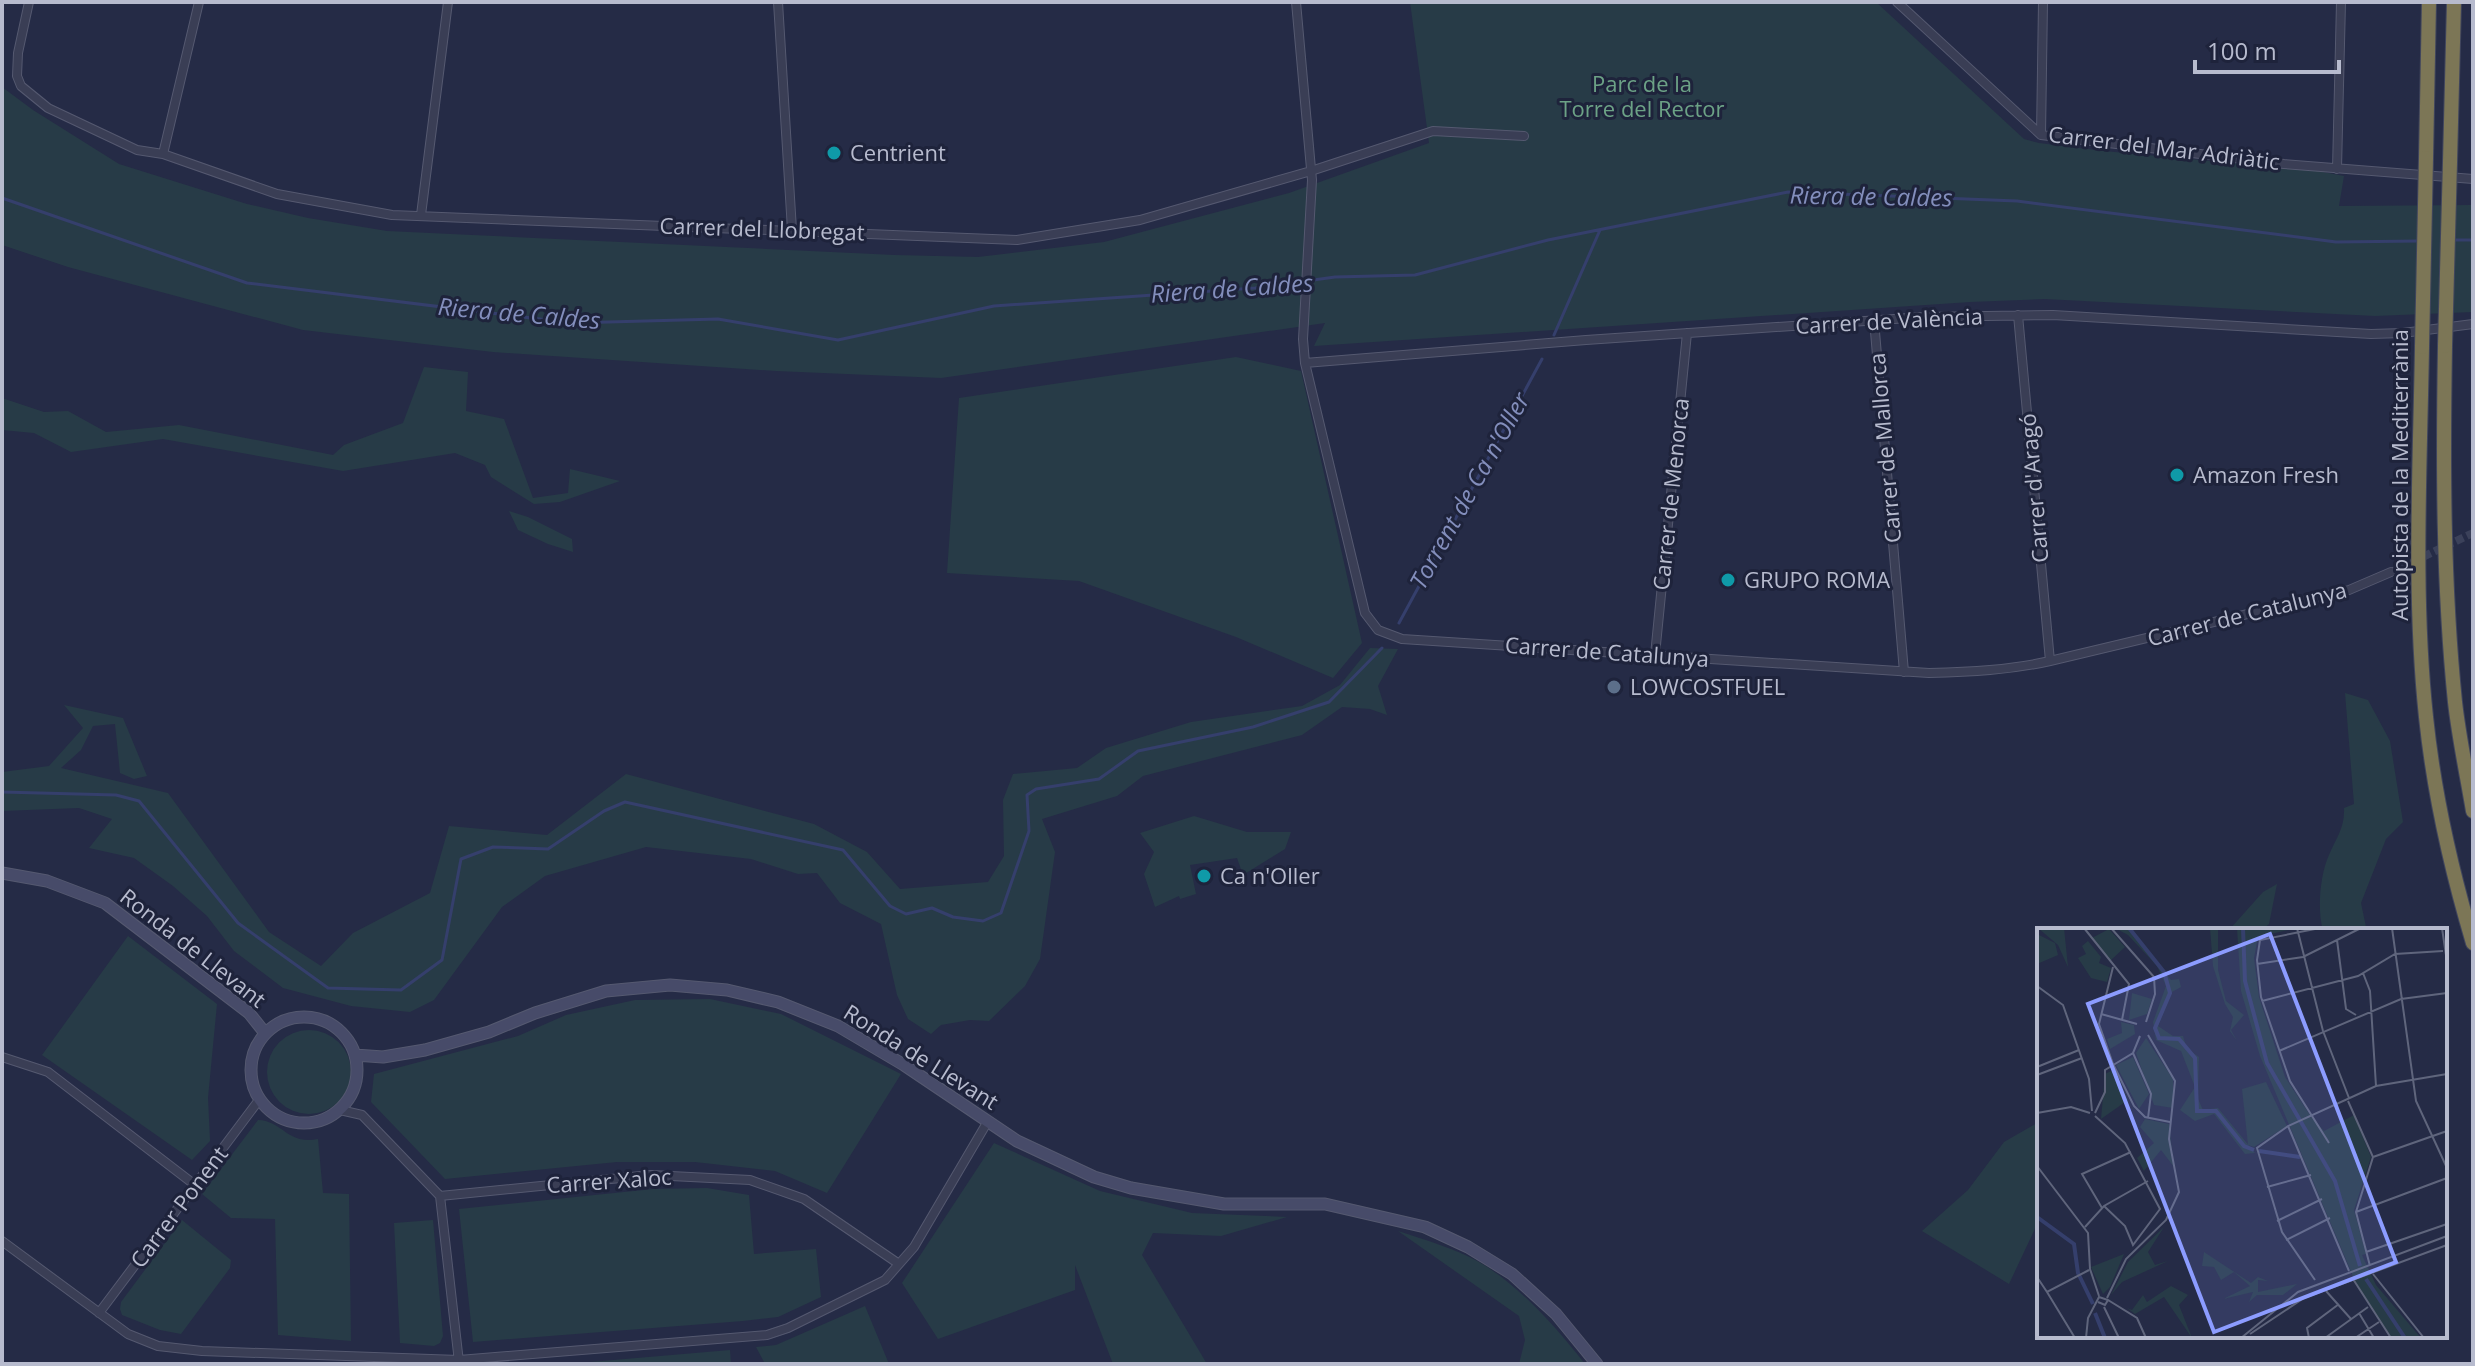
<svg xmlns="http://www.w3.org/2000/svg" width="2475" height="1366" viewBox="0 0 2475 1366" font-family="'Open Sans',sans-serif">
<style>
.green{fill:#273b47}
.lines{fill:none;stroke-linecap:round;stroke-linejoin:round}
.stream{stroke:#353f6c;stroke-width:3}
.street-tunnel{stroke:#3b415a;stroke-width:8;stroke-dasharray:8 4;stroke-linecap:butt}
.street-casing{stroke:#555970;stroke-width:10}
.secondary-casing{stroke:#555970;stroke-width:13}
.highway-casing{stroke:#41465d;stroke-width:16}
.street{stroke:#3a3e55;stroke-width:8}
.secondary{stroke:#474b69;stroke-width:11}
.highway{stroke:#7c7656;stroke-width:14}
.highway-bridge-casing{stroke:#41465d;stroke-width:16;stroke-linecap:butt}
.highway-bridge{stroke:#7c7656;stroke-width:14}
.culture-dot{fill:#0f9aa8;stroke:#1e233b;stroke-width:3}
.service-dot{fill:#5c6f8a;stroke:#1e233b;stroke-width:3}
.labels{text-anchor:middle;stroke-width:6;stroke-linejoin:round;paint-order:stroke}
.park-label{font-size:22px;fill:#6ca286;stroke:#1e233b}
.street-label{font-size:22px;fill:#b7bbce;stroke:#1e233b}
.poi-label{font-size:22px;fill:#b7bbce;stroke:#1e233b;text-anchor:start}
.water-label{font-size:24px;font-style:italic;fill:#838ebc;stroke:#1e233b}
.inset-river{fill:none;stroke:#353f6c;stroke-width:4}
.inset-road{fill:none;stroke:#5f657c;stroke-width:2}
.view{fill:#8c9cff;fill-opacity:0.15;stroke:#8c9cff;stroke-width:4}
.inset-edge{fill:none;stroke:#b7bbce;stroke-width:4}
</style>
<rect width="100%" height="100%" fill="#252b46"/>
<path class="green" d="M 1410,2 L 1876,2 L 2024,139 L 2039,143 L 2104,151 L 2318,171 L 2344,176 L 2339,206 L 2473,205 L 2473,312 L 2375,316 L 2045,299 L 1970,302 L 1314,346 L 1325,323 L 941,378 L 776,371 L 493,352 L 303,330 L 68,267 L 2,245 L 2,87 L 33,110 L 119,164 L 247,204 L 308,218 L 387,231 L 895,255 L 978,257 L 1104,242 L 1289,193 L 1429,143 Z
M 1236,357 L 1301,371 L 1362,643 L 1333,678 L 1236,637 L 1079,581 L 947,573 L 959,398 Z
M 424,367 L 468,372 L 466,411 L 504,419 L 533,498 L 568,493 L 570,469 L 620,481 L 560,502 L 534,504 L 491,477 L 485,465 L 455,453 L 343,471 L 163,439 L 71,452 L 34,433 L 2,430 L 2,398 L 44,412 L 68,411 L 106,432 L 179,425 L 333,455 L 344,445 L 403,423 Z
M 509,511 L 528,517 L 572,539 L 573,552 L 548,544 L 518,530 Z
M 1370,648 L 1398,649 L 1378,686 L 1387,715 L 1370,709 L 1342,707 L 1302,735 L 1143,776 L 1117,796 L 1042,819 L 1055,852 L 1040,959 L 1025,986 L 989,1021 L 970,1020 L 941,1025 L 931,1034 L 908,1019 L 897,995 L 881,924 L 840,903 L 817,873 L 798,874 L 751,859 L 646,847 L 545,876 L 502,907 L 434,1000 L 410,1012 L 351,1006 L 283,988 L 234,951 L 207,916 L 173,886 L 134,858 L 89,848 L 112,819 L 79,808 L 2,811 L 2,772 L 49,766 L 83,728 L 64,705 L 123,718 L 147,776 L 134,779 L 120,773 L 115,724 L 93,726 L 81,750 L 61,768 L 168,793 L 269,932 L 321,966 L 353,933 L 430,893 L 449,826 L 547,835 L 626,774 L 814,824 L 867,852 L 900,889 L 988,882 L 1004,856 L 1003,800 L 1013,774 L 1077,768 L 1106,748 L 1191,722 L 1302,706 L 1340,685 Z
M 2345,693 L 2368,700 L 2390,741 L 2403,822 L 2386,839 L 2361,903 L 2366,927 L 2369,930 L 2323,930 C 2317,911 2320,874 2329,855 C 2336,838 2345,828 2344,808 L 2354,804 Z
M 1194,816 L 1247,832 L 1291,832 L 1285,849 L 1243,875 L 1237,858 L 1190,865 L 1196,894 L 1180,899 L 1179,896 L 1155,907 L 1144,874 L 1154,852 L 1140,833 Z
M 2277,884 L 2269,924 L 2262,930 L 2229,930 L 2263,892 Z
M 128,936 L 217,1004 L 208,1098 L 210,1141 L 192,1160 L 42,1055 Z
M 710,999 L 781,1014 L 901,1074 L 827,1193 L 775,1171 L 695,1162 L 617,1162 L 445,1179 L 371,1102 L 374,1074 L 518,1036 L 566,1015 L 635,1000 Z
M267 1072a42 42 0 1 1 84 0a42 42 0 1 1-84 0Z
M 258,1120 C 283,1121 287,1145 318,1139 L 323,1193 L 349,1194 L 351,1341 L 278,1335 L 275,1219 L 231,1218 L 202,1194 Z
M 2039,1122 L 2039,1220 L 2009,1284 L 1922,1231 L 1968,1190 L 2004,1142 Z
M 994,1143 L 1100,1191 L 1192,1213 L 1287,1217 L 1221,1236 L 1153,1233 L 1142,1255 L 1207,1364 L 1113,1364 L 1075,1265 L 1075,1290 L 938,1339 L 902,1283 Z
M 707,1188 L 749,1195 L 754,1254 L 816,1249 L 821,1297 L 778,1317 L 743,1321 L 473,1342 L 459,1209 L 653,1189 Z
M 182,1220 L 231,1260 L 230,1268 L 181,1334 L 160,1330 L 122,1315 L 120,1309 L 121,1302 Z
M 433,1220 L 443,1336 L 440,1343 L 434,1346 L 400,1343 L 394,1223 Z
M 1398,1231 C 1425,1240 1454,1248 1479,1262 C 1520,1286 1556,1327 1585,1364 L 1519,1364 L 1525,1340 L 1519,1316 Z
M 865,1306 L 889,1364 L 765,1364 L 756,1347 L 776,1345 Z
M 730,1350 L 731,1364 L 567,1364 Z"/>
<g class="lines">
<path class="stream" d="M 2,198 L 247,283 L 572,323 L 718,319 L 838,340 L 994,306 L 1255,288 L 1335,277 L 1415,275 L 1548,240 L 1788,192 L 2017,201 L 2336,242 L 2418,241
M 2454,240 L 2473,240
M 1554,335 L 1600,230
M 1399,623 L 1542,359
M 2,792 L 116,795 L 139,801 L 238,923 L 328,988 L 401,990 L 442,960 L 461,859 L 493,847 L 548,849 L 604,811 L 625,802 L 843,850 L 890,906 L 906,914 L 932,908 L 953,917 L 983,921 L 1001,913 L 1029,831 L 1027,795 L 1036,789 L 1099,779 L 1138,751 L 1253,727 L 1329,702 L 1382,648"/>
<path class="street-tunnel" d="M 2391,572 L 2473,533"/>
<defs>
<path id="street" d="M 29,2 L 18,53 L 17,76 L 21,86 L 48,108 L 137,150 L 163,154 L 277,194 L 392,215 L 1017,240 L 1140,220 L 1311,171 L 1433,131 L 1524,136
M 778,2 L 792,230
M 1296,2 L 1312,180 L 1303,339 L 1305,363 L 1365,613 L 1378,630 L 1402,639 L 1929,673 C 1970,672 2010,670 2050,661 L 2349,590 L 2391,572
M 1897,2 L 2041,135 L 2284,164 L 2473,179
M 2041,135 L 2043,2
M 163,154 L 199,2
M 2337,169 L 2341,2
M 421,215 L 448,2
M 2018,315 L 2050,661
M 1874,320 L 1904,672
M 1305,363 L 1586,340 L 1923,317 L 2053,315 L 2371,334 L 2403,333 L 2473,324
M 1655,655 L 1687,333
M 2,1057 L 48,1072 L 195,1185
M 340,1110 L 362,1115 L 440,1196 L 459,1362
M 440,1196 L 651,1175 L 750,1180 L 804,1199 L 899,1264
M 2,1241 L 128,1334 L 158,1346 L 202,1351 L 459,1360 L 767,1335 L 788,1328 L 885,1280 L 914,1247 L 988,1121
M 99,1313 L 259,1100"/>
<path id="secondary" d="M 2,873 L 47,881 L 105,903 L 249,1013 L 265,1033
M251 1070a53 53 0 1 1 106 0a53 53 0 1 1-106 0Z
M 355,1055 L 383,1057 L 425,1050 L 489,1032 L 535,1013 L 606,991 L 670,985 L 727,990 L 778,1002 L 838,1026 L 904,1065 L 1017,1141 L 1094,1177 L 1131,1188 L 1224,1204 L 1325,1204 L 1425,1227 L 1468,1247 L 1512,1274 L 1556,1314 L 1597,1364"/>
<path id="highway" d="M 2426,158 L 2429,2
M 2450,162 L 2454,2
M 2445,346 C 2443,464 2443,584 2455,702 C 2459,738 2467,775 2473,811
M 2422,347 C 2420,470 2413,595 2426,717 C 2434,794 2451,869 2473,943"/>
</defs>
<use href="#street" class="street-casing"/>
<use href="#secondary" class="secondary-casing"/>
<use href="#highway" class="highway-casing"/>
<use href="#street" class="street"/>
<use href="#secondary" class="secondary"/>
<use href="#highway" class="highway"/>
<defs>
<path id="highway-bridge" d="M 2445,346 L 2450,162
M 2422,347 L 2426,158"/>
</defs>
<use href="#highway-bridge" class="highway-bridge-casing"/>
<use href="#highway-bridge" class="highway-bridge"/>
</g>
<g class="culture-dot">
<circle cx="834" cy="153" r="8"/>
<circle cx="2177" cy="475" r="8"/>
<circle cx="1728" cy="580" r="8"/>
<circle cx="1204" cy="876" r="8"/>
</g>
<circle class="service-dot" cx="1614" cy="687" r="8"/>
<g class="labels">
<g class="park-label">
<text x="1642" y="92">Parc de la<tspan x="1642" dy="25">Torre del Rector</tspan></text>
</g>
<g class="street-label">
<text transform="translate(2164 148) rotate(7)" y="8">Carrer del Mar Adriàtic</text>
<text transform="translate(762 229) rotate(2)" y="8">Carrer del Llobregat</text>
<text transform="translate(1889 321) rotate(-3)" y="8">Carrer de València</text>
<text transform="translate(1885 448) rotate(-95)" y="8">Carrer de Mallorca</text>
<text transform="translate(2400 475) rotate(-90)" y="8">Autopista de la Mediterrània</text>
<text transform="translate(2034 488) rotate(-95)" y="8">Carrer d'Aragó</text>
<text transform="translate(1671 494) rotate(-84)" y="8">Carrer de Menorca</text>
<text transform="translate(2247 614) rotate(-14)" y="8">Carrer de Catalunya</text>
<text transform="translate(1607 652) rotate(4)" y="8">Carrer de Catalunya</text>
<text transform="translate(193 948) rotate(38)" y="8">Ronda de Llevant</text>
<text transform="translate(921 1057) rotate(32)" y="8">Ronda de Llevant</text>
<text transform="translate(609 1181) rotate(-4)" y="8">Carrer Xaloc</text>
<text transform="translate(179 1207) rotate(-53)" y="8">Carrer Ponent</text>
</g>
<g class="poi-label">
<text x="850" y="161">Centrient</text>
<text x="2193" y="483">Amazon Fresh</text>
<text x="1744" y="588">GRUPO ROMA</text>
<text x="1630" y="695">LOWCOSTFUEL</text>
<text x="1220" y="884">Ca n'Oller</text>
</g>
<g class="water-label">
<text transform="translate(1871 197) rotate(1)" y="8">Riera de Caldes</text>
<text transform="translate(1232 289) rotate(-4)" y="8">Riera de Caldes</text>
<text transform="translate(519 314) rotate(5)" y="8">Riera de Caldes</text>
<text transform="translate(1470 491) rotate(-61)" y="8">Torrent de Ca n'Oller</text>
</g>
</g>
<g transform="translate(2037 928)">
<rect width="410" height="410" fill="#252b46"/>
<path d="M 1,0 L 27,0 L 31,39 L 21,17 ZM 78,0 L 94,0 L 134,52 L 142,51 L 144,59 L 135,64 L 121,98 L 136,108 L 146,108 L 150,121 L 162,129 L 161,171 L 166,182 L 181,180 L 218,225 L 208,226 L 177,186 L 158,193 L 143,182 L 158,159 L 144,123 L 119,112 L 116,94 L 129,58 L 120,38 L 91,7 ZM 173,0 L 181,0 L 181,42 L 189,73 L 207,87 L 194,102 L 200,113 L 193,103 L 196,89 L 188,76 L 176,38 ZM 200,0 L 259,0 L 221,9 L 217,30 L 222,69 L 248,149 L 273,187 L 287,203 L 317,187 L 334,229 L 317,282 L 329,326 L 325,327 L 339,357 L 384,410 L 354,410 L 318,353 L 223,128 L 204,63 ZM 72,1 L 88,19 L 73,33 L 55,10 ZM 0,6 L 18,15 L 21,27 L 0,36 ZM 51,13 L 64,29 L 62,35 L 74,40 L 70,54 L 54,50 L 41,30 L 49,26 L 45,18 ZM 95,65 L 115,71 L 110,86 L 92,92 ZM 84,94 L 97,97 L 98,106 L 73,121 L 70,111 L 85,105 ZM 109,110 L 136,151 L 136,180 L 117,177 L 99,125 ZM 96,129 L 112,166 L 102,181 L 79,137 ZM 76,142 L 91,172 L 64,191 L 68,146 ZM 229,154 L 250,198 L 217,219 L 211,217 L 205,161 ZM 108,191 L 132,196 L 137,239 L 124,222 L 107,243 L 100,230 L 117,215 L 103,199 ZM 127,299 L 111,324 L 118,337 L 131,333 L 85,354 L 74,367 L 91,334 ZM 167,324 L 214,355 L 221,349 L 231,353 L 221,352 L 221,364 L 260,356 L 246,367 L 220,367 L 212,374 L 216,364 L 186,371 L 213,358 L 197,344 L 184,352 L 177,339 L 165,338 ZM 87,326 L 73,359 L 66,366 L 54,339 ZM 134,358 L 151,367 L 142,377 L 155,410 L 127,369 L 98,386 L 90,380 L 95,382 L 106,367 L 110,374 Z" fill="#273b47"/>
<path class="inset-river" d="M 92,0 L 127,44 L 133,65 L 118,100 L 122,110 L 142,111 L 158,130 L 160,183 L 179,183 L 207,218 L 217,222M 206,0 L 208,53 L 230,135 L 298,253 L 323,338M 222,223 L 263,229M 0,289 L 37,316 L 41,345 L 56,376M 329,351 L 368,410M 58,385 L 68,410"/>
<path class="inset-road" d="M 47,0 L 92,56 L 85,92M 74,0 L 117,49 L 118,66 L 109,94M 260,0 L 286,103 L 312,170M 283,0 L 223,12 L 220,32 L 224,69 L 253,153 L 292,215M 355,0 L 379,173 L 410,240M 405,0 L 410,34M 300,12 L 309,81 L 319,87M 220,36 L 266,29 L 324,0M 76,39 L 62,96 L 76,136 L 97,178 L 108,189 L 133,194M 326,45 L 333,63 L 339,158M 0,58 L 26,77 L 52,151 L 55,183M 225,73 L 321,48 L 358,26 L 406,23M 64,86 L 100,96M 242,123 L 364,71 L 410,65M 96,125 L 114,166 L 111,190M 0,139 L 42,122M 0,147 L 45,130M 311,173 L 336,229 L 319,284 L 333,338M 0,185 L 34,179 L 53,185M 58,185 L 68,164 L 68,142 L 96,125 L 103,108M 58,188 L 88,215 L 123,281 L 96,317 L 88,298 L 67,278M 251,198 L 312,343M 336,229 L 410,203M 0,238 L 51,305 L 53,341 L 62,368M 230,259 L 274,247M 65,280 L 45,246 L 94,224M 319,284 L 410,250M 240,293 L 285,271M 48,299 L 67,278 L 111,253M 249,312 L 293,290M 329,324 L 410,296M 336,346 L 387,410M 0,349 L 10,364 L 52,342M 316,351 L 354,410M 278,352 L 245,304 L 220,220 L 251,198 L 339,158 L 410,146M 289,363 L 314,391M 10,364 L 38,410M 70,370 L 89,331 L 129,292 L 142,264 L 132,211 L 138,153 L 111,107M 71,372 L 100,390 L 109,410M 67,379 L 82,410M 322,385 L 337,410M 213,406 L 267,370 L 410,317M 49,410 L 51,390 L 62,369 L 71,372 L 68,377 L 61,374M 204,410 L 261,364 L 410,308M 272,410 L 270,400 L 302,376M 288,410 L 331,379M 318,410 L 342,394"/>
<path class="view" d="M 233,6 L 359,334 L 177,404 L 51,76 Z"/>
<rect width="410" height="410" class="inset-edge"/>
</g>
<rect width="2475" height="1366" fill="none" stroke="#b7bbce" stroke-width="8"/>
<path d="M2195 60v12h144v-12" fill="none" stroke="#b7bbce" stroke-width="4"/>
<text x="2207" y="60" font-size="24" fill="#b7bbce" stroke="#1e233b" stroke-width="6" paint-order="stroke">100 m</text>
</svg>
